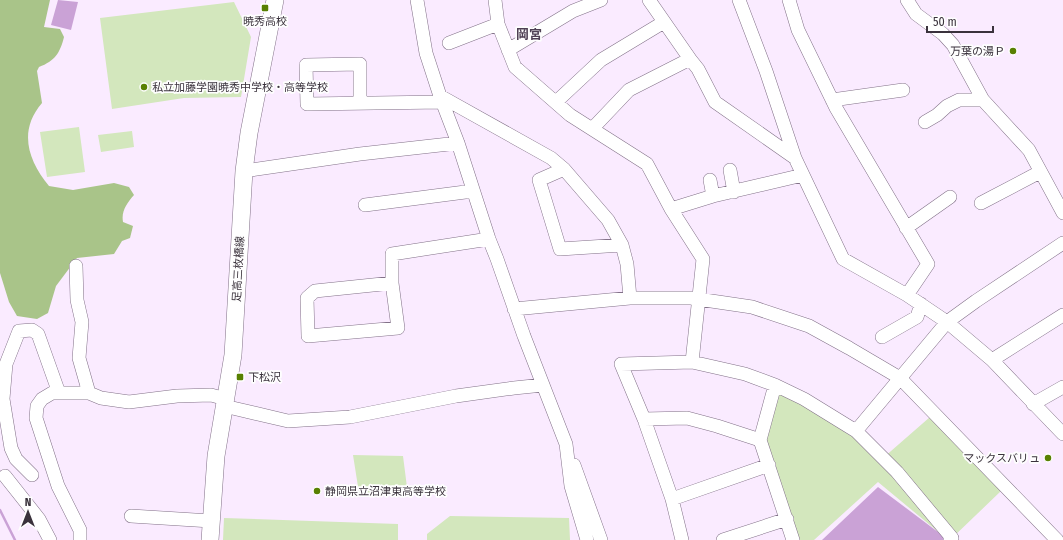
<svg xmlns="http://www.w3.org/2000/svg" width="1063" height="540" viewBox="0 0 1063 540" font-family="'Fira Sans Condensed','Noto Sans JP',sans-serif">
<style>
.green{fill:#d3e7bd}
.forest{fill:#a9c489}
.water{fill:#caa2d6}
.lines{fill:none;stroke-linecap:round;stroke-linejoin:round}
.stream{stroke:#caa2d6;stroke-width:2.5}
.minor-casing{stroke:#827188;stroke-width:14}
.major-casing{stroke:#827188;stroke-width:18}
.minor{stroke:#fff;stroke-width:13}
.major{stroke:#fff;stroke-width:17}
.poi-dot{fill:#588002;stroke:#fefefe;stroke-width:1.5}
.labels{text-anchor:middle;stroke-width:3.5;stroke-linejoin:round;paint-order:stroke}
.poi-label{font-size:11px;fill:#3a323c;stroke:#fefefe;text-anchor:start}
.street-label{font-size:11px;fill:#3a323c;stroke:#fefefe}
.quarter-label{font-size:13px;font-weight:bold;fill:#4f4054;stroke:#fefefe}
</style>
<rect width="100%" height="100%" fill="#faebff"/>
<path class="green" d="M 234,2 L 251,37 L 241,97 L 184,98 L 112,109 L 100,18 Z
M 79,127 L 85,172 L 47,177 L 40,132 Z
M 132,131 L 134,147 L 101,152 L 98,135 Z
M 775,390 L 856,434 L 883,458 L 930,417 L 1001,491 L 950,540 L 948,540 L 878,482 L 814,540 L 799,540 L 763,437 Z
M 353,455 L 403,456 L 408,495 L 359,493 Z
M 450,516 L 569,518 L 570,540 L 427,540 L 427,534 Z
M 224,518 L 398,524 L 398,540 L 223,540 Z"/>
<path class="forest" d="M 0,0 L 50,0 L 44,27 L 60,29 L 64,37 C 60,53 55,61 39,67 L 37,71 L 42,103 C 18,131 28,160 49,186 L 73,190 L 114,183 L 129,187 L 134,195 C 127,203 121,211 123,222 L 133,226 L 130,238 L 122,241 L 114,254 L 77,258 L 56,286 L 48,313 L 37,319 L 17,316 L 9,302 L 0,273 Z"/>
<path class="water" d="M 58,0 L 78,2 L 71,30 L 51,25 Z
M 878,487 L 946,538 L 944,540 L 822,540 Z"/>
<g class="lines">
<path class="stream" d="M 0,510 L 15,540"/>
<defs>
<path id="minor" d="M 417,0 L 426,53 L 440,96 L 458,143 L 489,239 L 497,259 L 524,336 L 566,444 L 571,486 L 587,540
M 495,0 L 498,24 L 515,67 L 570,115 L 647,164 L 671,209 L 703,259 L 692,362
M 649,0 L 690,59 L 698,69 L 715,102 L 795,158
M 739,0 L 766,71 L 795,158 L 843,259 L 907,295 L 947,322 L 992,360 L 1063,434
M 789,0 L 798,30 L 836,108 L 928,264 L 907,295
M 907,0 L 916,14 L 943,34 L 953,45 L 983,100 L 1029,150 L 1063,213
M 449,43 L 498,24
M 508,50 L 573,11 L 601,0
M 440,96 L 551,158 L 564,169 L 608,220 L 622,245 L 627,264 L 630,298
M 832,100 L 903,90
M 556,102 L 601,60 L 664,22
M 360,103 L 360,64 L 306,65 L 307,104 L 442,102
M 925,122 L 937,115 L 947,106 L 959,100 L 983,100
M 592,129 L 629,90 L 690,59
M 564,169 L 539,180 L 560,249 L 622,245
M 730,170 L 734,192
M 244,171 L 360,154 L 458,143
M 710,180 L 713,196
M 981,203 L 1040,172
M 365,205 L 473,191
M 671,209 L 713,196 L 803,175
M 906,228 L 950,197
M 76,266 L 77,300 L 82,322 L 79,358 L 89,393
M 392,283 L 315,291 L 307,298 L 308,336 L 398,328 L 392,283 L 392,254 L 489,239
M 514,309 L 630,298 L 691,298 L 752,307 L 809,326 L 849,348 L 900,378 L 1057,540
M 882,337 L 917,317 L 921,304
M 992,360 L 1063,315
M 775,385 L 760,440 L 793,540
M 1033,404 L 1063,387
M 224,406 L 288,421 L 350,417 L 456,396 L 514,388 L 543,385
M 644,419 L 687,418 L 717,426 L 760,440
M 856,431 L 947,322 L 976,301 L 1063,243
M 574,465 L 601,540
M 32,475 L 16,459 L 11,448 L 3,399 L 6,364 L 19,331 L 32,330 L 38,334 L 59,393
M 5,476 L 39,519 L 50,540
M 672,499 L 769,465
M 131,516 L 211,521
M 80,540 L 80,530 L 58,486 L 36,418 L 37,406 L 42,399 L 52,393 L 89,393 L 101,398 L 129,402 L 177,396 L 211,395 L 226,399
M 682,540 L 672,499 L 644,419 L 621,364 L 692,362 L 745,374 L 775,385 L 804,399 L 856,431 L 897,472 L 952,538 L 950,540
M 723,540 L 787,519"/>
<path id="major" d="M 210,540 L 216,456 L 233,355 L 244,171 L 249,133 L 275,0"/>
</defs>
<use href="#minor" class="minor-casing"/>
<use href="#major" class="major-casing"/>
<use href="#minor" class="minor"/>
<use href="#major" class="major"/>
</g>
<g class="poi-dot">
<rect x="261" y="4" width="8" height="8" rx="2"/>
<circle cx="1013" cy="51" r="4"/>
<circle cx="144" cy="87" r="4"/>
<rect x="236" y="373" width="8" height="8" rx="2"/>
<circle cx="1048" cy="458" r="4"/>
<circle cx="317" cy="491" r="4"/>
</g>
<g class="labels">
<g class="poi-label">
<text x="265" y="25" text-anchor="middle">暁秀高校</text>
<text x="1005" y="55" text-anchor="end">万葉の湯Ｐ</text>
<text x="152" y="91">私立加藤学園暁秀中学校・高等学校</text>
<text x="248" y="381">下松沢</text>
<text x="1040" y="462" text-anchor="end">マックスバリュ</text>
<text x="325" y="495">静岡県立沼津東高等学校</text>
</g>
<g class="street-label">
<text transform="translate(238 269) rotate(-87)" y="4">足高三枚橋線</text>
</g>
<g class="quarter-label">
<text x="529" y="39">岡宮</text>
</g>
</g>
<g transform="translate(28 512)" stroke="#fefefe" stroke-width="3" paint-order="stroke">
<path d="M0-3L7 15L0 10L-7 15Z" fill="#3a323c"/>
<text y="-6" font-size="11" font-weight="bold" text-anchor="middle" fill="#3a323c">N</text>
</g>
<path d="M927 26v6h66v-6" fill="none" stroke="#3a323c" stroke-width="2"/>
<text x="933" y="26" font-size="12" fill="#3a323c" stroke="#fefefe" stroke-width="3" paint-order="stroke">50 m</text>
</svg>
